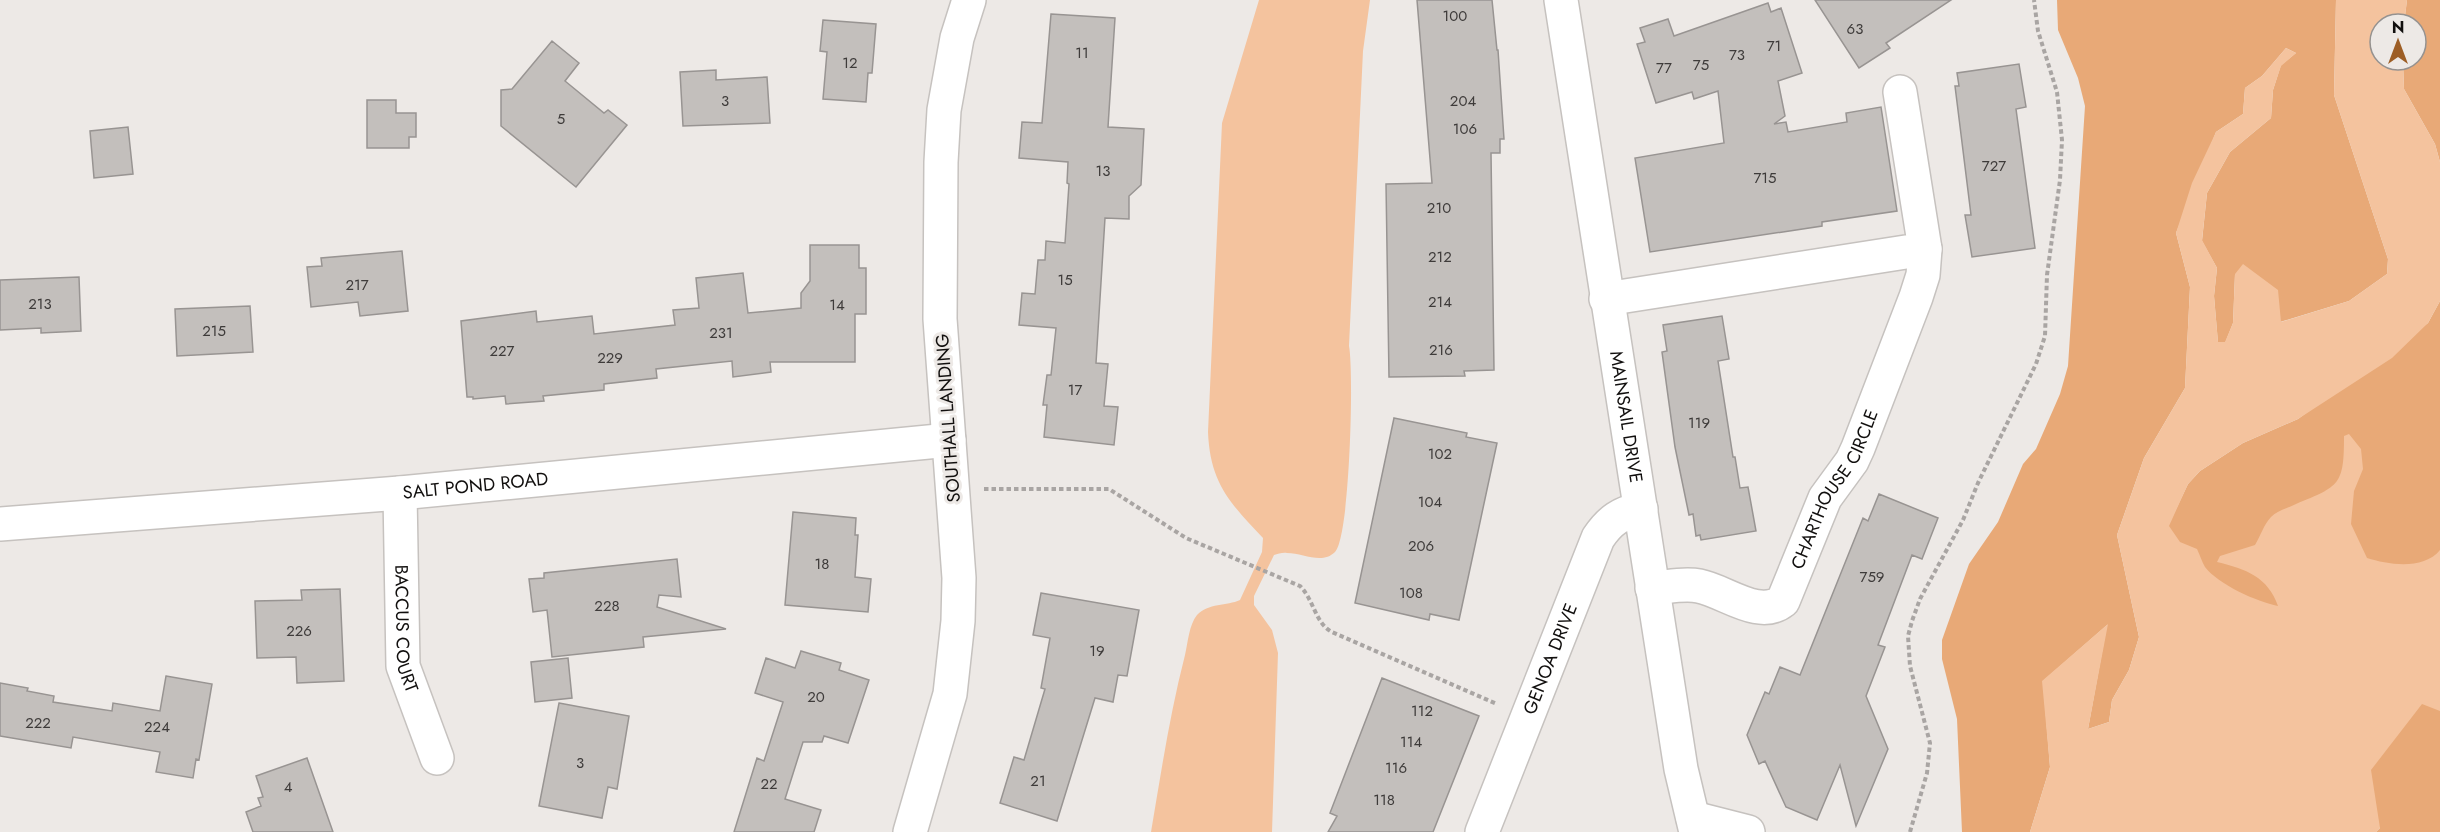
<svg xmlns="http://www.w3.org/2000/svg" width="2440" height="832" viewBox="0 0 2440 832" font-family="Jost,sans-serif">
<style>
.green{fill:#e8a977}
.water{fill:#f4c39e}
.building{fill:#c3bfbc;stroke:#989492;stroke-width:1.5}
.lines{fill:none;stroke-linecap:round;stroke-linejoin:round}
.minor-casing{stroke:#c6c2bf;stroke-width:36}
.path{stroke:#a9a5a3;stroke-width:4;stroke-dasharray:4.5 3;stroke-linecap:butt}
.minor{stroke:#fff;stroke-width:33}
.labels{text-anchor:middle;stroke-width:6;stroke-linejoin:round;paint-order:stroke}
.number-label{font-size:15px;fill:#3e3b3a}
.street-label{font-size:18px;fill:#110f0e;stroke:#ede9e6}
</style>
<rect width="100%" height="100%" fill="#ede9e6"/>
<path class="green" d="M 2057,0 L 2336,0 L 2334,95 L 2388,259 L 2387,274 L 2349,301 L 2280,322 L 2235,274 L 2233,323 L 2225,343 L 2218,343 L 2214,296 L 2217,268 L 2202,241 L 2207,193 L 2230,152 L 2271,118 L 2273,90 L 2281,65 L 2296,53 L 2286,48 L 2262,76 L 2245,88 L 2243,114 L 2216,132 L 2176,233 L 2190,287 L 2185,388 L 2144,458 L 2117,535 L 2139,637 L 2129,670 L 2112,700 L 2109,722 L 2088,729 L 2107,625 L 2043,681 L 2050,767 L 2030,832 L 1962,832 L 1957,719 L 1942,659 L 1942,640 L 1969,564 L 1998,522 L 2023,464 L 2036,449 L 2060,394 L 2068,366 L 2085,106 L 2078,78 L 2058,30 Z
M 2407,0 L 2440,0 L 2440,162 L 2435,144 L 2404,89 L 2403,60 L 2416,60 L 2416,24 L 2404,24 Z
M 2440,301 L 2440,832 L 2376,832 L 2380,828 L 2209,618 L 2168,526 L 2188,484 L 2200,471 L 2243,443 L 2298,419 L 2428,323 Z"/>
<path class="water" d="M 1259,0 L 1370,0 L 1363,51 L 1349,346 C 1354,372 1350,537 1335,552 C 1322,565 1303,553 1287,553 C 1283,552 1278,554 1274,555 L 1254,596 L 1254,605 L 1272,630 L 1278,653 L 1272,832 L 1151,832 C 1161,773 1170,713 1185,655 C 1188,642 1189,625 1197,615 C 1208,603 1227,606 1240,600 L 1262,552 L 1263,538 C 1230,503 1210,483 1208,432 L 1222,123 Z
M 2336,0 L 2407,0 L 2404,24 L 2380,24 L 2380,60 L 2403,60 L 2404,89 L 2435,144 L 2440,162 L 2440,301 L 2428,323 L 2392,358 L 2298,419 L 2243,443 L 2200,471 L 2188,484 L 2169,526 L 2180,542 L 2197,549 C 2200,555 2202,562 2205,567 C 2218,584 2257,602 2278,606 C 2268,577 2246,569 2217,562 L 2220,556 L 2255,545 C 2260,537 2264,524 2271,517 C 2278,510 2288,508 2296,504 C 2340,486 2344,485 2344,436 L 2349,434 L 2361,449 L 2363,469 L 2354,491 L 2351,524 L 2367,558 C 2389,565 2424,570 2440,550 L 2440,711 L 2422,704 L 2371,770 L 2380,828 L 2376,832 L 2030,832 L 2050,767 L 2042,681 L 2108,624 L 2088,729 L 2109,722 L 2112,700 L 2129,670 L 2139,637 L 2117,535 L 2144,458 L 2185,388 L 2190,287 L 2176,233 L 2192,183 L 2216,132 L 2243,114 L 2245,88 L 2262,76 L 2286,48 L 2296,53 L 2281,66 L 2273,90 L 2271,118 L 2230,152 L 2207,193 L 2202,240 L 2217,268 L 2214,296 L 2218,342 L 2225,342 L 2233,323 L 2235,274 L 2243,264 L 2278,290 L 2281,322 L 2349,301 L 2387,274 L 2388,259 L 2334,95 Z"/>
<path class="building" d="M 1417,0 L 1492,0 L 1497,50 L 1498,50 L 1504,139 L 1500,139 L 1500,153 L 1491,153 L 1494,370 L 1464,371 L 1465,376 L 1389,377 L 1386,184 L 1432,183 Z
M 1815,0 L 1951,0 L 1886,43 L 1890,48 L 1859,68 Z
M 1768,3 L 1771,12 L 1781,8 L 1802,73 L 1778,81 L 1785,116 L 1774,124 L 1786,122 L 1788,132 L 1847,122 L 1846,113 L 1881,107 L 1897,211 L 1822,222 L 1822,226 L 1650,252 L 1635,158 L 1724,143 L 1718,91 L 1694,99 L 1692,92 L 1656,103 L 1637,44 L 1645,42 L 1640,28 L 1668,19 L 1674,36 Z
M 1051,14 L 1115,18 L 1108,127 L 1144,129 L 1141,185 L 1129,196 L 1129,219 L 1105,218 L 1096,363 L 1108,364 L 1104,406 L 1118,407 L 1114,445 L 1044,437 L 1047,405 L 1043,405 L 1047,375 L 1051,375 L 1056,328 L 1019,325 L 1022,293 L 1035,294 L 1038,260 L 1045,260 L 1046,241 L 1065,243 L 1069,184 L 1067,183 L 1068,162 L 1019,158 L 1022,122 L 1042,123 Z
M 823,20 L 876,24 L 872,73 L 868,73 L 866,102 L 823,99 L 827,52 L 820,51 Z
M 552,41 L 579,63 L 565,81 L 604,113 L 608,110 L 627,125 L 576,187 L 501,126 L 501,90 L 512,89 Z
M 2019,64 L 2026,107 L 2016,109 L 2035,248 L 1972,257 L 1965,215 L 1971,215 L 1955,86 L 1959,86 L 1957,73 Z
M 716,70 L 716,80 L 767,77 L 770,123 L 683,126 L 680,72 Z
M 367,100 L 396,100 L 396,113 L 416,113 L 416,137 L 409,137 L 409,148 L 367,148 Z
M 128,127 L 133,174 L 94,178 L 90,131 Z
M 810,245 L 859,245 L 859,268 L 866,268 L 866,314 L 855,314 L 855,362 L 770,362 L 771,372 L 733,377 L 732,361 L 656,369 L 657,378 L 604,384 L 604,390 L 543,396 L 544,401 L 506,404 L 505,396 L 473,399 L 473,397 L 467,397 L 461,321 L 536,311 L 537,322 L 592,316 L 594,334 L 675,325 L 673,310 L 699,308 L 696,278 L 743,273 L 748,313 L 801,308 L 801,293 L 810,281 Z
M 402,251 L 408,311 L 360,316 L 358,302 L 311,307 L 307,267 L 322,266 L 321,258 Z
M 79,277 L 81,331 L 41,333 L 41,328 L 0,330 L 0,280 Z
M 250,306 L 253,352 L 177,356 L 175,309 Z
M 1722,316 L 1729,359 L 1718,361 L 1733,457 L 1735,457 L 1740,488 L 1748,487 L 1756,531 L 1701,540 L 1700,535 L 1696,536 L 1693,514 L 1689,515 L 1675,447 L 1662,352 L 1667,351 L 1663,325 Z
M 1394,418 L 1467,433 L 1466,437 L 1497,443 L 1459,620 L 1430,614 L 1429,620 L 1355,603 Z
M 1879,494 L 1938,518 L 1922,559 L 1912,555 L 1878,645 L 1885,647 L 1866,696 L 1888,749 L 1856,826 L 1840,765 L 1817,820 L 1786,807 L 1765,761 L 1759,764 L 1747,735 L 1765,692 L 1769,694 L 1780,667 L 1800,675 L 1863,518 L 1868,521 Z
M 793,512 L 856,518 L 855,535 L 858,535 L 855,577 L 871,579 L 868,612 L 785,605 Z
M 677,559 L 681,597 L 659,595 L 657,607 L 726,629 L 643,637 L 644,647 L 552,657 L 547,610 L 533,612 L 529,579 L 544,578 L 544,573 Z
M 340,589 L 344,681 L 297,683 L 296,657 L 257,658 L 255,601 L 302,600 L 301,590 Z
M 1041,593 L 1139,610 L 1127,676 L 1118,675 L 1113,702 L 1095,698 L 1057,821 L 1000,803 L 1014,757 L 1024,760 L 1045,689 L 1041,688 L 1050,638 L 1033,635 Z
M 801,651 L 841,663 L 839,670 L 869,680 L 848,743 L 824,736 L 822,742 L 803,742 L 785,799 L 821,810 L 814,832 L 734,832 L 757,758 L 764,761 L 783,702 L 755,693 L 766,658 L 795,668 Z
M 568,658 L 572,698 L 535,702 L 531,662 Z
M 166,676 L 212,684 L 199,760 L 196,759 L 193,778 L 156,772 L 160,752 L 73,737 L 71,748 L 0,736 L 0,683 L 28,688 L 27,691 L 54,696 L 53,702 L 112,711 L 113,703 L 160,711 Z
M 1382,678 L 1479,716 L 1433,832 L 1328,832 L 1337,816 L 1330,813 Z
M 559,703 L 629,716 L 617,789 L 608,787 L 602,818 L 539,806 Z
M 307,758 L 333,832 L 253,832 L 246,812 L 261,806 L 258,798 L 263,797 L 256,776 Z"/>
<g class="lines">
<defs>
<g id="minor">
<path id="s1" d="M 1561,0 L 1681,769 L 1696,832"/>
<path d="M 1606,299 L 1925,249 L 1900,92"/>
<path id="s2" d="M 400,493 L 403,666 L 437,758"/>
<path id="s3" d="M 0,524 L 400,493 L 949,440"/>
<path id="s4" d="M 1652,588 C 1668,587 1684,583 1699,586 C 1725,591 1759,620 1783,601 L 1825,498 L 1852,461 L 1858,448 L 1916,297 L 1923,275 L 1925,249"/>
<path d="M 1693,818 L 1748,832"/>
<path d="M 910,832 L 950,694 L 958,621 L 959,578 L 940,319 L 941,162 L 944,110 L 957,38 L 969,0"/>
<path id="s5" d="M 1482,832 L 1598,538 C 1610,520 1621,513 1641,509"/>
</g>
</defs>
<use href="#minor" class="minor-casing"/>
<path class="path" d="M 984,489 L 1109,489 L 1186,538 L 1300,586 C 1314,600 1315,623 1332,632 L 1497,704
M 1910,832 L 1927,773 L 1930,743 L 1910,666 L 1908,636 L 1912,621 L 1920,599 L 1963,520 L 1978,483 L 2036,364 L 2045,336 L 2047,275 L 2060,180 L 2062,140 L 2057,92 L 2038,31 L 2034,0"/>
<use href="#minor" class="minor"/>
</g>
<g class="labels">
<g class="number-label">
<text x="1455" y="21">100</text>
<text x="1855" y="34">63</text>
<text x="1774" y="51">71</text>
<text x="1082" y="58">11</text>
<text x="1737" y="60">73</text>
<text x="850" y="68">12</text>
<text x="1701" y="70">75</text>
<text x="1664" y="73">77</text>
<text x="725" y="106">3</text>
<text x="1463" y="106">204</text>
<text x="561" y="124">5</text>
<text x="1465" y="134">106</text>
<text x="1994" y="171">727</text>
<text x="1103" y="176">13</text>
<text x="1765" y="183">715</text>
<text x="1439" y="213">210</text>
<text x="1440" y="262">212</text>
<text x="1065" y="285">15</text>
<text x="357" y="290">217</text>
<text x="1440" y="307">214</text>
<text x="40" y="309">213</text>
<text x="837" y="310">14</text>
<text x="214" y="336">215</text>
<text x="721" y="338">231</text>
<text x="1441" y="355">216</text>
<text x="502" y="356">227</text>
<text x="610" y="363">229</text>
<text x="1075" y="395">17</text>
<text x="1699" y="428">119</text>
<text x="1440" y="459">102</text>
<text x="1430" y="507">104</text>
<text x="1421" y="551">206</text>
<text x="822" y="569">18</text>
<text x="1872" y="582">759</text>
<text x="1411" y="598">108</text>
<text x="607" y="611">228</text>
<text x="299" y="636">226</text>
<text x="1097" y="656">19</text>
<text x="816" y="702">20</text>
<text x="1422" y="716">112</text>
<text x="38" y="728">222</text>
<text x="157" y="732">224</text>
<text x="1411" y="747">114</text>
<text x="580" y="768">3</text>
<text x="1396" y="773">116</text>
<text x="1038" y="786">21</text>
<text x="769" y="789">22</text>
<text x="288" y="792">4</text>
<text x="1384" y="805">118</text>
</g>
<g class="street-label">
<text dy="6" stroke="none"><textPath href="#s1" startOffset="422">MAINSAIL DRIVE</textPath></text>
<text transform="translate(948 418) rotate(-94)" y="6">SOUTHALL LANDING</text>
<text dy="6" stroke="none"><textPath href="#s3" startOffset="477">SALT POND ROAD</textPath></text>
<text dy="6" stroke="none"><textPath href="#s4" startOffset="260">CHARTHOUSE CIRCLE</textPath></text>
<text dy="6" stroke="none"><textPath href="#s2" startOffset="136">BACCUS COURT</textPath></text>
<text dy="6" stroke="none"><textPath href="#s5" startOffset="186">GENOA DRIVE</textPath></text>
</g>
</g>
<g transform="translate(2398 42)"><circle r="28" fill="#ede9e6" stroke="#959290" stroke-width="1.5"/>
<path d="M0-4.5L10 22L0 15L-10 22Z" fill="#9d5e25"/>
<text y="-9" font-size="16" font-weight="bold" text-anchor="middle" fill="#110f0e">N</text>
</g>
</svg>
